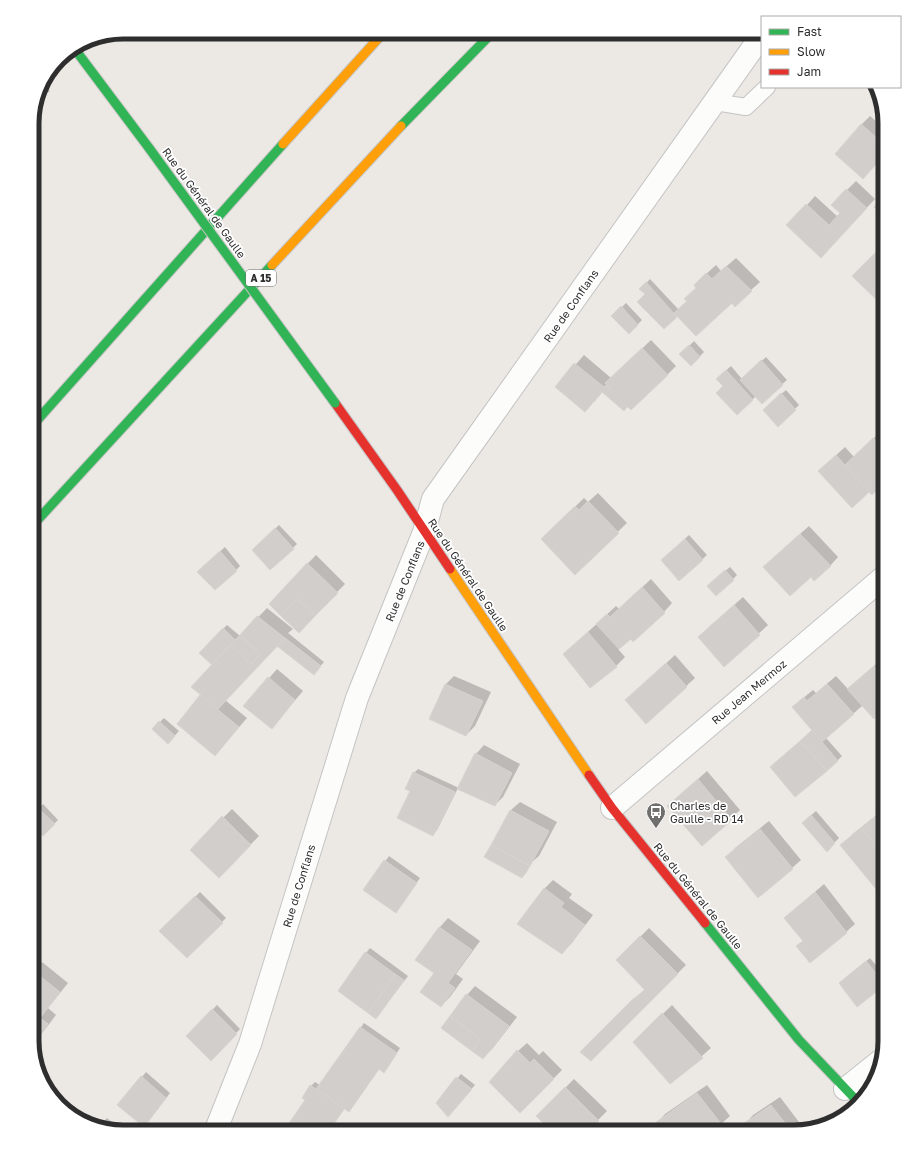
<svg xmlns="http://www.w3.org/2000/svg" width="917" height="1164" viewBox="0 0 917 1164" font-family="'Golos Text',sans-serif">
<style>
.shadow{fill:#0003}
.building{fill:#d1cecb;stroke:#d7d4d0}
.lines{fill:none;stroke-linecap:round;stroke-linejoin:round}
.lane-casing{stroke:#c5c4c5;stroke-width:18}
.street-casing{stroke:#c5c4c5;stroke-width:24}
.fast-casing{stroke:#c5c4c5;stroke-width:11}
.slow-casing{stroke:#c5c4c5;stroke-width:11}
.jam-casing{stroke:#c5c4c5;stroke-width:11}
.lane{stroke:#fcfcfb;stroke-width:16}
.street{stroke:#fcfcfb;stroke-width:22}
.fast{stroke:#30b455;stroke-width:9}
.slow{stroke:#ff9f0a;stroke-width:9}
.jam{stroke:#e5322d;stroke-width:9}
.fast-bridge-casing{stroke:#c5c4c5;stroke-width:11;stroke-linecap:butt}
.fast-bridge{stroke:#30b455;stroke-width:9}
.labels{text-anchor:middle;stroke-width:3.5;stroke-linejoin:round;paint-order:stroke}
.shield{fill:#fff;stroke:#6d6d6d;stroke-width:1}
.shield-label{font-size:10px;font-weight:bold;fill:#2e2e2e}
.street-label{font-size:11px;fill:#2e2e2e;stroke:#fff}
.poi-label{font-size:11px;fill:#2e2e2e;stroke:#fff;text-anchor:start}
.rim{fill:none;stroke:#2e2e2e;stroke-width:5}
</style>
<rect width="100%" height="100%" fill="#ece8e4"/>
<path class="shadow" d="M 42,82 L 50,91 L 36,103 L 41,83 Z
M 877,96 L 879,103 L 874,99 Z
M 870,116 L 885,129 L 885,154 L 863,178 L 861,125 Z
M 856,181 L 875,199 L 830,247 L 807,205 L 815,196 L 838,217 L 841,213 L 832,205 Z
M 885,244 L 885,301 L 854,276 Z
M 736,258 L 760,282 L 751,290 L 735,305 L 732,302 L 678,315 L 664,328 L 646,294 L 641,289 L 650,279 L 679,310 L 688,301 L 704,276 L 716,265 L 721,271 Z
M 626,303 L 642,320 L 629,333 L 613,316 Z
M 651,340 L 676,366 L 667,375 L 624,410 L 603,391 L 594,402 L 556,387 L 584,355 L 611,378 Z
M 694,341 L 704,352 L 691,365 L 685,350 Z
M 766,357 L 787,380 L 762,402 L 756,396 L 737,414 L 725,386 L 721,375 L 731,366 L 742,379 Z
M 786,390 L 799,405 L 778,425 L 768,406 Z
M 882,430 L 885,433 L 885,480 L 869,491 L 852,506 L 819,471 L 845,447 L 854,457 Z
M 598,493 L 627,523 L 575,573 L 542,539 L 584,498 L 588,502 Z
M 279,525 L 297,544 L 271,569 L 253,550 Z
M 809,526 L 838,557 L 830,566 L 811,576 L 773,558 Z
M 689,535 L 707,555 L 679,580 L 662,560 Z
M 225,547 L 240,566 L 236,570 L 202,567 Z
M 316,555 L 345,584 L 299,631 L 270,603 Z
M 730,567 L 737,575 L 733,579 L 712,582 Z
M 651,579 L 672,603 L 664,612 L 618,649 L 625,657 L 616,666 L 564,654 L 616,606 L 619,609 Z
M 743,597 L 768,625 L 724,665 L 708,628 Z
M 267,608 L 293,629 L 288,633 L 324,662 L 318,669 L 277,645 L 225,700 L 247,718 L 215,755 L 178,724 L 202,695 L 214,664 L 200,653 L 227,625 L 240,636 Z
M 675,655 L 695,678 L 646,723 L 635,692 Z
M 883,658 L 885,660 L 885,708 L 863,705 L 826,738 L 842,756 L 838,760 L 826,770 L 771,767 L 813,730 L 802,699 L 813,690 L 816,693 L 836,676 L 848,689 Z
M 277,669 L 303,691 L 272,727 L 245,706 Z
M 454,676 L 491,692 L 475,726 L 466,735 L 445,685 Z
M 164,718 L 179,731 L 168,743 L 153,729 Z
M 484,745 L 520,764 L 503,797 L 495,805 L 458,788 L 437,830 L 433,835 L 411,791 L 414,773 L 418,769 L 459,788 L 476,754 Z
M 707,771 L 740,810 L 702,844 L 668,806 Z
M 520,802 L 557,822 L 539,856 L 532,862 L 526,873 L 522,877 L 492,844 L 511,810 Z
M 43,804 L 58,820 L 43,835 L 32,824 L 32,808 L 34,805 L 38,809 Z
M 885,808 L 885,899 L 841,846 L 854,833 Z
M 232,809 L 259,836 L 219,877 L 191,850 Z
M 816,811 L 839,838 L 827,850 L 807,819 Z
M 769,821 L 801,860 L 792,868 L 727,857 L 735,848 Z
M 389,856 L 420,878 L 396,912 L 365,890 Z
M 553,880 L 572,894 L 569,898 L 593,915 L 571,944 L 562,953 L 544,889 Z
M 824,884 L 855,924 L 846,932 L 810,961 L 804,940 L 785,918 Z
M 200,892 L 226,918 L 187,957 L 161,931 Z
M 448,918 L 480,941 L 456,974 L 463,979 L 450,997 L 441,1006 L 435,972 L 416,960 L 440,927 Z
M 649,928 L 686,965 L 591,1060 L 582,1052 L 645,989 L 617,960 Z
M 370,948 L 408,976 L 376,1018 L 366,953 Z
M 870,958 L 885,976 L 885,983 L 857,1005 L 844,979 Z
M 42,962 L 68,983 L 48,1008 L 56,1015 L 43,1032 L 34,1041 L 32,972 Z
M 475,986 L 517,1017 L 492,1049 L 483,1058 L 467,995 Z
M 217,1005 L 240,1029 L 211,1059 L 187,1036 Z
M 672,1005 L 711,1048 L 671,1083 L 634,1042 Z
M 364,1023 L 400,1048 L 388,1067 L 379,1069 L 353,1106 L 349,1111 L 345,1108 L 328,1132 L 307,1100 L 311,1086 L 315,1082 L 320,1085 Z
M 527,1043 L 539,1055 L 543,1051 L 562,1070 L 520,1112 L 518,1051 Z
M 146,1072 L 170,1093 L 148,1122 L 119,1105 Z
M 461,1074 L 475,1085 L 452,1111 L 437,1103 Z
M 574,1079 L 607,1111 L 586,1132 L 537,1116 Z
M 707,1085 L 730,1116 L 721,1124 L 657,1123 L 665,1114 Z
M 780,1097 L 799,1122 L 788,1132 L 750,1132 L 745,1124 L 753,1115 Z
M 107,1118 L 125,1132 L 99,1126 Z"/>
<path class="building" d="M 861,124 L 885,145 L 885,154 L 863,179 L 835,154 Z
M 846,189 L 867,208 L 821,258 L 786,225 L 806,204 L 829,225 L 840,213 L 831,205 Z
M 885,196 L 885,213 L 883,215 L 874,207 Z
M 879,249 L 885,255 L 885,302 L 882,305 L 852,276 Z
M 726,266 L 752,291 L 735,307 L 732,303 L 696,336 L 674,313 L 687,301 L 684,299 L 696,288 L 694,285 L 706,273 L 712,279 Z
M 646,282 L 677,317 L 664,329 L 637,302 L 645,294 L 639,289 Z
M 621,306 L 638,325 L 629,334 L 611,316 Z
M 689,345 L 700,357 L 691,366 L 679,354 Z
M 642,348 L 668,375 L 631,410 L 605,383 Z
M 761,360 L 783,385 L 762,404 L 740,380 Z
M 574,363 L 604,387 L 606,385 L 627,407 L 624,411 L 602,392 L 585,412 L 555,387 Z
M 726,370 L 753,400 L 737,415 L 716,393 L 723,386 L 716,379 Z
M 781,393 L 796,410 L 778,427 L 763,410 Z
M 873,438 L 885,451 L 885,482 L 872,495 L 845,465 Z
M 836,455 L 869,492 L 852,508 L 818,471 Z
M 588,501 L 619,533 L 575,575 L 541,539 L 575,506 L 579,510 Z
M 275,528 L 294,549 L 270,570 L 252,550 Z
M 800,534 L 831,566 L 814,581 L 811,577 L 790,596 L 763,567 Z
M 685,539 L 703,560 L 679,581 L 661,560 Z
M 220,551 L 237,571 L 215,590 L 197,572 Z
M 307,563 L 338,593 L 316,615 L 297,599 L 280,615 L 269,604 Z
M 725,570 L 734,580 L 716,596 L 707,586 Z
M 642,587 L 665,613 L 633,642 L 631,639 L 619,649 L 596,624 L 607,614 L 610,617 Z
M 297,599 L 316,615 L 299,633 L 280,615 Z
M 734,605 L 760,635 L 724,667 L 698,637 Z
M 257,616 L 285,638 L 218,709 L 191,687 L 230,645 L 251,664 L 260,654 L 240,635 Z
M 223,628 L 235,640 L 212,665 L 199,653 Z
M 588,632 L 617,667 L 590,688 L 563,654 Z
M 240,635 L 260,654 L 251,664 L 230,645 Z
M 285,638 L 321,666 L 314,675 L 277,646 Z
M 666,663 L 687,687 L 646,724 L 625,700 Z
M 881,665 L 885,669 L 885,710 L 874,719 L 847,689 L 874,666 L 876,669 Z
M 268,677 L 295,700 L 272,729 L 243,706 Z
M 445,684 L 483,701 L 466,736 L 429,719 Z
M 827,684 L 854,714 L 822,742 L 792,707 L 804,697 L 807,701 Z
M 200,695 L 239,727 L 215,756 L 177,724 Z
M 159,721 L 175,736 L 168,744 L 152,729 Z
M 812,730 L 838,761 L 827,771 L 800,741 Z
M 800,741 L 827,771 L 795,797 L 770,767 Z
M 475,753 L 512,773 L 495,806 L 457,789 Z
M 413,772 L 455,792 L 433,836 L 397,818 L 410,791 L 405,789 Z
M 698,779 L 732,820 L 702,846 L 667,806 Z
M 38,808 L 55,824 L 43,836 L 32,826 L 32,811 L 33,812 Z
M 885,808 L 885,856 L 861,828 Z
M 510,810 L 549,831 L 530,866 L 491,845 Z
M 811,815 L 835,843 L 827,852 L 802,823 Z
M 222,816 L 251,845 L 219,878 L 190,850 Z
M 861,828 L 885,856 L 885,900 L 840,845 Z
M 760,829 L 793,869 L 758,898 L 725,857 Z
M 491,845 L 530,866 L 522,878 L 484,857 Z
M 384,860 L 417,883 L 396,913 L 363,890 Z
M 544,888 L 564,903 L 561,907 L 585,925 L 562,954 L 517,924 Z
M 815,892 L 847,933 L 810,963 L 796,946 L 803,941 L 784,918 Z
M 195,896 L 223,923 L 187,958 L 159,931 Z
M 439,927 L 472,950 L 448,983 L 455,988 L 441,1007 L 420,992 L 434,973 L 415,960 Z
M 640,936 L 678,974 L 591,1061 L 580,1052 L 632,1000 L 645,990 L 616,960 Z
M 365,952 L 395,974 L 368,1013 L 338,991 Z
M 866,961 L 885,985 L 857,1007 L 839,983 Z
M 32,970 L 60,992 L 40,1018 L 48,1024 L 34,1042 L 32,1040 Z
M 395,974 L 404,980 L 376,1019 L 368,1013 Z
M 466,994 L 509,1026 L 483,1059 L 472,1051 L 480,1039 L 450,1016 Z
M 212,1009 L 237,1034 L 211,1061 L 186,1036 Z
M 662,1013 L 703,1058 L 670,1084 L 633,1042 Z
M 450,1016 L 480,1039 L 472,1051 L 441,1028 Z
M 360,1027 L 397,1053 L 384,1073 L 379,1069 L 349,1112 L 316,1089 Z
M 517,1050 L 530,1063 L 534,1059 L 554,1079 L 520,1113 L 489,1082 Z
M 141,1076 L 166,1098 L 144,1127 L 117,1105 Z
M 456,1077 L 472,1089 L 448,1117 L 436,1103 Z
M 310,1085 L 344,1109 L 328,1132 L 283,1132 L 305,1100 L 302,1098 Z
M 565,1087 L 599,1121 L 587,1132 L 552,1132 L 536,1116 Z
M 697,1093 L 722,1125 L 712,1132 L 662,1132 L 655,1123 Z
M 771,1105 L 791,1131 L 749,1132 L 743,1124 Z"/>
<g class="lines">
<defs>
<path id="lane" d="M 715,102 L 746,107 L 767,87"/>
<path id="street" d="M 612,808 L 885,576
M 845,1089 L 880,1061
M 215,1132 L 250,1044 L 357,698 L 424,532 L 433,499 L 762,35"/>
<path id="fast" d="M 74,48 L 149,148
M 401,126 L 493,32
M 32,426 L 283,144
M 32,526 L 272,265
M 705,923 L 799,1040 L 858,1102"/>
<path id="slow" d="M 283,144 L 384,32
M 272,265 L 401,126
M 450,569 L 589,775"/>
<path id="jam" d="M 335,403 L 397,490 L 450,569
M 589,775 L 612,808 L 705,923"/>
</defs>
<use href="#lane" class="lane-casing"/>
<use href="#street" class="street-casing"/>
<use href="#fast" class="fast-casing"/>
<use href="#slow" class="slow-casing"/>
<use href="#jam" class="jam-casing"/>
<use href="#lane" class="lane"/>
<use href="#street" class="street"/>
<use href="#fast" class="fast"/>
<use href="#slow" class="slow"/>
<use href="#jam" class="jam"/>
<defs>
<path id="fast-bridge" d="M 149,148 L 335,403"/>
</defs>
<use href="#fast-bridge" class="fast-bridge-casing"/>
<use href="#fast-bridge" class="fast-bridge"/>
</g>
<defs>
<symbol id="bus-pin" viewBox="-11 -11 22 30"><path d="M0 17L-7.5 6A9.5 9.5 0 1 1 7.5 6Z" fill="#706f6e" stroke="#fff"/><path d="M-5-6H5V4H4V6H2V4H-2V6H-4V4H-5ZM-3.5-4V0h7V-4ZM-3.5 1.2v1.5H-2V1.2ZM2 1.2v1.5H3.5V1.2Z" fill="#fff"/></symbol>
</defs>
<g fill-rule="evenodd">
<use href="#bus-pin" x="645" y="801" width="22" height="30"/>
</g>
<g class="labels">
<rect class="shield" x="246" y="270" width="30" height="16" rx="3"/>
<g class="shield-label">
<text x="261" y="282">A 15</text>
</g>
<g class="street-label">
<text transform="translate(204 203) rotate(54)" y="4">Rue du Général de Gaulle</text>
<text transform="translate(571 306) rotate(-55)" y="4">Rue de Conflans</text>
<text transform="translate(468 575) rotate(56)" y="4">Rue du Général de Gaulle</text>
<text transform="translate(405 581) rotate(-68)" y="4">Rue de Conflans</text>
<text transform="translate(749 692) rotate(-40)" y="4">Rue Jean Mermoz</text>
<text transform="translate(299 886) rotate(-73)" y="4">Rue de Conflans</text>
<text transform="translate(698 896) rotate(51)" y="4">Rue du Général de Gaulle</text>
</g>
<g class="poi-label">
<text x="670" y="810">Charles de<tspan x="670" dy="13">Gaulle - RD 14</tspan></text>
</g>
</g>
<path d="M0 0H917V1164H0ZM123 39H794A84 84 0 0 1 878 123V1041A84 84 0 0 1 794 1125H123A84 84 0 0 1 39 1041V123A84 84 0 0 1 123 39Z" fill="#fff" fill-rule="evenodd"/>
<path class="rim" d="M123 39H794A84 84 0 0 1 878 123V1041A84 84 0 0 1 794 1125H123A84 84 0 0 1 39 1041V123A84 84 0 0 1 123 39Z"/>
<rect x="761" y="16" width="140" height="72" fill="#ffffff" stroke="#ababab"/>
<rect x="769" y="29" width="20" height="6" fill="#30b455" stroke="#ababab"/>
<text x="797" y="36" font-size="12" fill="#2e2e2e">Fast</text>
<rect x="769" y="49" width="20" height="6" fill="#ff9f0a" stroke="#ababab"/>
<text x="797" y="56" font-size="12" fill="#2e2e2e">Slow</text>
<rect x="769" y="69" width="20" height="6" fill="#e5322d" stroke="#ababab"/>
<text x="797" y="76" font-size="12" fill="#2e2e2e">Jam</text>
</svg>
